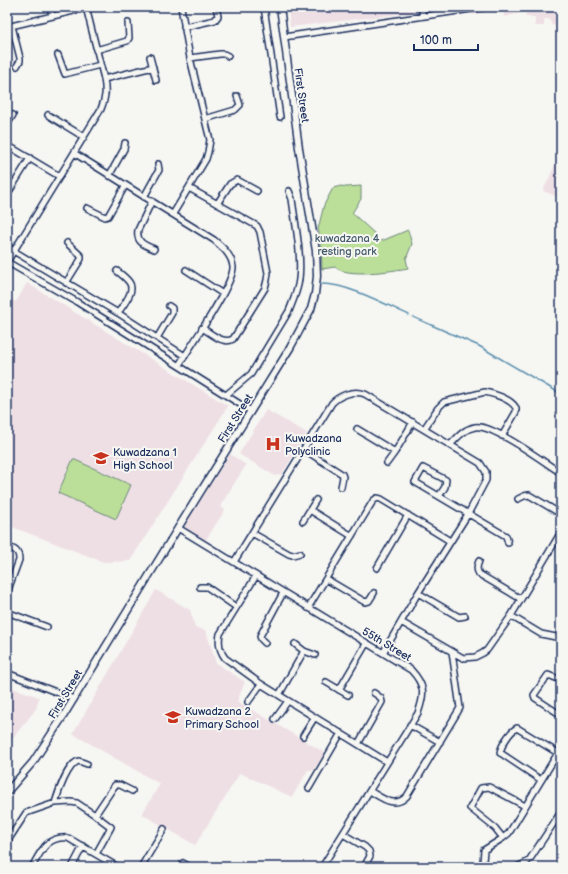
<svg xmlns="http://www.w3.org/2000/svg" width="568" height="874" viewBox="0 0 568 874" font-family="'Balsamiq Sans',sans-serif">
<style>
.built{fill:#eedfe5}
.green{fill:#bbde98;stroke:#6b867b}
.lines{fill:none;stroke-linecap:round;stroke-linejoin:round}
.stream{stroke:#598eae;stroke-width:1.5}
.minor-casing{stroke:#1b2f5e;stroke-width:8}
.tertiary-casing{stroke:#1b2f5e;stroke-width:9}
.minor{stroke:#f6f6f2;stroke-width:5}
.tertiary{stroke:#f6f6f2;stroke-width:6}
.labels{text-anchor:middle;stroke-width:4;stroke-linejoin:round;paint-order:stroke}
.street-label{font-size:11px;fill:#1b2f5e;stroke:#f6f6f2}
.park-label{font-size:11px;fill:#435b6c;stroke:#f6f6f2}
.poi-label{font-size:11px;fill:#1b2f5e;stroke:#f6f6f2;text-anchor:start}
</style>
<rect width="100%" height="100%" fill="#f6f6f2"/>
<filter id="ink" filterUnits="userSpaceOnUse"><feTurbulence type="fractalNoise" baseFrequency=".025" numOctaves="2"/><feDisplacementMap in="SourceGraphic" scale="8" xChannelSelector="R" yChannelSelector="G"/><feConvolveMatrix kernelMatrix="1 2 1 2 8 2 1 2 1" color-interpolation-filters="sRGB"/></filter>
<g filter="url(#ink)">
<path class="built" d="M 288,7 L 416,7 L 417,12 L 290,27 Z
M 488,7 L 561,7 L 561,82 L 556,80 L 561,27 L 552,25 L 549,19 L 544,19 L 544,26 L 535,26 L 535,17 L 526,17 L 525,12 L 504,17 L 504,8 L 472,15 L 471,10 Z
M 561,153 L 561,198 L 543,191 Z
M 27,283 L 228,406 L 130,561 L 104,562 L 7,525 L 7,297 L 16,302 Z
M 266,410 L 307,433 L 282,474 L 275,476 L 239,454 Z
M 230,454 L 246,465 L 220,506 L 225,510 L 205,541 L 184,527 Z
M 156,590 L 190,610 L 195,627 L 206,631 L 216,663 L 245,682 L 237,701 L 325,753 L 314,770 L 308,770 L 292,797 L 240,773 L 195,845 L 142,814 L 160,784 L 73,734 Z
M 7,686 L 39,697 L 36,709 L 11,740 L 7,739 Z"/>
<path class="green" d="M 341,186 L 347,187 L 361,186 L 361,199 L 352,213 L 375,234 L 375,242 L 384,240 L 408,230 L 412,244 L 406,259 L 408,268 C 392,271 347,278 335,267 L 322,269 L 321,241 L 318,229 L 324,205 L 333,188 Z
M 73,459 L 131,485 L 116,519 L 58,493 Z"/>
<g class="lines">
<path class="stream" d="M 322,284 C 348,284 385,304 409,315
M 413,317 L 479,346 L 561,394"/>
<defs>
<path id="minor" d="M 50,7 L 52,16
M 264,7 L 280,117
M 421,7 L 423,16
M 12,26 L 20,58 L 20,61 L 17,66
M 7,27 L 86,8
M 184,27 L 215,20 L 218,16 L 216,7
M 284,37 L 485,7
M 96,50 L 127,41 L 129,38 L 128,23
M 58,55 L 65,74 L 100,65
M 150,57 L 156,80
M 190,58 L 220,54 L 224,54 L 228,56
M 104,79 L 153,67
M 48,115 L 84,137
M 205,119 L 235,110 L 240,105 L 237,96
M 7,125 L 13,115
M 7,145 L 59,176
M 74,153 L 214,240 C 222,247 232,255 233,267 C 234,284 190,347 179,365
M 109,176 L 124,149 L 125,143
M 189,188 L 257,226 L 260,232 L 268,273 L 267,280 L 265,288 L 233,339 C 223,345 211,333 202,328
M 7,195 L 30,158
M 144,197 L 159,170 L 158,164
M 152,201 L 138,230 C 136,242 144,245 154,249
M 217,204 L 230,184 L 237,180 L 257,191
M 87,208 L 105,217 L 108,216 L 125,186
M 173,214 L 206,159 L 208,152 L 210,140 L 190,58 L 181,7
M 7,247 L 118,313 L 185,356
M 7,262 L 77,302 L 251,411
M 7,262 L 101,109 C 106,98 106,90 104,79 L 86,7
M 186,270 L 223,294
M 117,271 C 121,274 126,278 129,282 C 136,291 123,305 118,313
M 66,283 L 81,259 L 81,256 L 67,243
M 157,338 L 172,313 L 172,308 L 169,306
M 226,395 L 251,374 L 289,311 C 293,301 298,290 299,279 C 302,256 295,222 292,199 L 289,191
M 357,429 L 395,452 L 413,422
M 424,429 L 438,408 L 444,402 L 485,392 C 494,394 511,399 516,408 L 516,412 L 502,436
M 450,445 C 458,437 464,429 475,427 C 493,424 544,462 561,473
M 303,449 L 342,474 L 343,477 L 341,487
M 387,463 L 395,452
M 439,496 L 445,487 L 446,480 L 423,468 L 415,482 C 445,500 476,518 506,536 L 508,543
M 518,499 L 524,496 L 529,495 L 561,514
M 310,510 L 352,536
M 303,521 L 316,500
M 178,528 L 411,670 C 425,685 425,694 418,713 L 322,867
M 252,533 L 289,554 L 293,555 L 300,553
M 7,547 C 15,549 19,551 19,560 L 7,593
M 479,561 C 477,566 476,569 479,574 L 521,599
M 234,562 L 332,403 C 340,395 353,390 365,394 L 480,463 L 486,472 L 486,480 L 468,514 L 418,593 L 383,653
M 377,568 L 408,515
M 256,576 L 220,634 C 218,643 219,650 225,658 L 261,684 L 387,762
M 326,579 L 365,602 L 369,601 L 374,593
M 200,587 L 207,587 L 236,607
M 418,593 L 459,617 L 465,616
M 308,608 L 373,501 L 377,498 L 381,499 L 450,541
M 7,612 L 47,627
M 511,616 L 541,634 L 561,638
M 401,622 L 463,658 L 475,657 L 483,653 L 487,650 L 511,616 L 561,532
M 265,643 L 261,639 L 260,636 L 283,593
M 295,644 L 304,651 L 315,655
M 7,673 L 74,699
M 561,680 L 548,675 L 534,695 L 535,698 L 561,715
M 326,682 L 348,695
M 339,690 L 366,644
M 279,695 L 304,651
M 248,702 L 261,684
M 275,719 L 288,701
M 410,725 L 440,742
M 303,736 L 315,717
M 358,744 L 382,702 L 381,698 L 374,693
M 541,780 L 502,754 L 500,753 C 501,746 510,731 517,728 L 558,753
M 309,788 L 341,733
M 370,791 C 382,798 395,809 407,796 L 460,708 L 452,652
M 55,803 C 58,793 68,763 79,761 L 87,764
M 95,815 L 115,785 L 120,785 L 132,791
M 343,834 L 365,847 L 369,851 L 370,856 L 364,867
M 503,838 L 495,828 L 470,808 L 481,788 L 489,787 L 525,806
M 7,842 L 26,813 L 55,803 L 71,802 L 77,803 L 95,815 L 111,827 L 96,854
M 183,863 L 190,867
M 32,867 C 41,851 47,836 68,838 L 118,867
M 72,867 L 83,846
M 141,867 L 164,829
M 484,867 L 483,862 L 484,850 L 503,838 L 509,833 L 561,748
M 517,867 L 527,862 L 530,859 L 561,812"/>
<path id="tertiary" d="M 7,792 L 33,762 L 64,715 L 178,528 L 290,348 L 311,309 L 315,294 L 317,276 L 316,251 L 299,148 L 280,7"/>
</defs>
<use href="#minor" class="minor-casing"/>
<use href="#tertiary" class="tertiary-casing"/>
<use href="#minor" class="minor"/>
<use href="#tertiary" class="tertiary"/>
</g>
</g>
<defs>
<symbol id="hospital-bare" viewBox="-9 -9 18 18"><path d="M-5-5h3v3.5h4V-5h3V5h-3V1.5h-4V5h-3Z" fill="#c8321e" stroke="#f6f6f2" stroke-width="2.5" paint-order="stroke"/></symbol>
<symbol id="school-bare" viewBox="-9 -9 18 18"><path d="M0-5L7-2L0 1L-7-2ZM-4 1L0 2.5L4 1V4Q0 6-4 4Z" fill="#c8321e" stroke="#f6f6f2" stroke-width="2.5" paint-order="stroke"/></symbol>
</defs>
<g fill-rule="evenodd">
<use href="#hospital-bare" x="262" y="433" width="22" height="22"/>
<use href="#school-bare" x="90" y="447" width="22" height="22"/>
<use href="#school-bare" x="162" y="706" width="22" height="22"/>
</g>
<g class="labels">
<g class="street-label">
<text transform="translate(302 95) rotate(82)" y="4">First Street</text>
<text transform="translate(235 418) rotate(-58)" y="4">First Street</text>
<text transform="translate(387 644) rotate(31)" y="4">55th Street</text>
<text transform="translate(65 694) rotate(-59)" y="4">First Street</text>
</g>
<g class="park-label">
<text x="347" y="242">kuwadzana 4<tspan x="347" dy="13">resting park</tspan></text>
</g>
<g class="poi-label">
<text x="285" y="442">Kuwadzana<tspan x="285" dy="13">Polyclinic</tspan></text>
<text x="113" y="456">Kuwadzana 1<tspan x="113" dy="13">High School</tspan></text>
<text x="185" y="715">Kuwadzana 2<tspan x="185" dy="13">Primary School</tspan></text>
</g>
</g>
<rect width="568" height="874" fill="none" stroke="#f6f6f2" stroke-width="24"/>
<rect x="12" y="12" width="544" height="850" fill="none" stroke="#1b2f5e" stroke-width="1.5" filter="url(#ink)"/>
<path d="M414 44v6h64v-6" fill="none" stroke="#1b2f5e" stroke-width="2"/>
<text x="420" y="44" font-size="12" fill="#1b2f5e" stroke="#f6f6f2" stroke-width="3" paint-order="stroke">100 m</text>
</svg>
